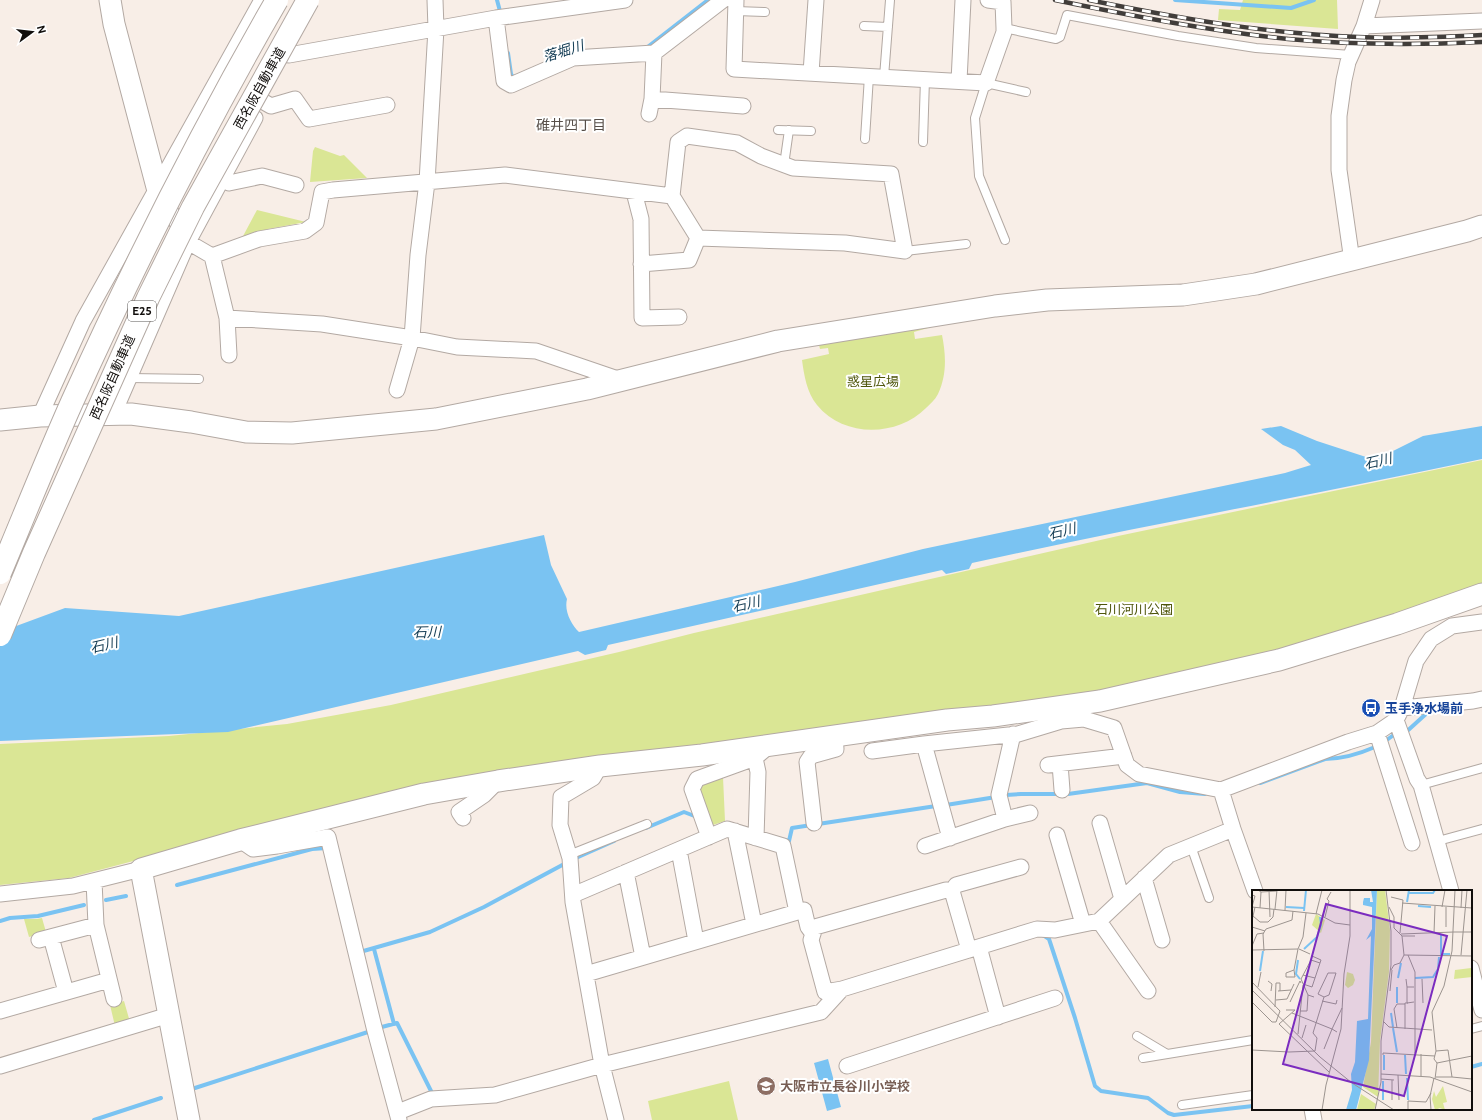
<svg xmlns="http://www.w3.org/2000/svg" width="1482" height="1120" viewBox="0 0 1482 1120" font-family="Cabin,'Noto Sans JP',sans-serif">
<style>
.green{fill:#dae695}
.water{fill:#7ac3f2}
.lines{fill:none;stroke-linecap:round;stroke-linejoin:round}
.stream{stroke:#7ac3f2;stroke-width:4}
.lane-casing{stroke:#b3a9a3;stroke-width:10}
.street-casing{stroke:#b3a9a3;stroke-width:17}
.secondary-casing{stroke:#b3a9a3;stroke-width:23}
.lane{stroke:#fff;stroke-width:8}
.street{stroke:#fff;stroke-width:15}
.secondary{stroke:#fff;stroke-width:21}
.rail-casing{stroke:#413d3a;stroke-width:4.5}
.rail{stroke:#fff;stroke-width:3;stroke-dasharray:9;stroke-linecap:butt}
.highway-bridge-casing{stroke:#b3a9a3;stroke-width:24;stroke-linecap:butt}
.highway-bridge{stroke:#fff;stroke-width:22}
.labels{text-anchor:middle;stroke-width:4;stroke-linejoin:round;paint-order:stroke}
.shield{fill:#fff;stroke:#585655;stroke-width:1}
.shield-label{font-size:12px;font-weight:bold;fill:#110e0c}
.street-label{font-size:13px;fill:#110e0c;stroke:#fff}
.park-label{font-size:13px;fill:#4f560c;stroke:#fff}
.transit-label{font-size:13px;font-weight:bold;fill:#164399;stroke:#fff;text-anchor:start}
.education-label{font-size:13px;font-weight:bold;fill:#785e54;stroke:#fff;text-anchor:start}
.water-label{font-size:14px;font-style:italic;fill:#123b53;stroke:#fff}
.neighbourhood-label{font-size:14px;fill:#574f49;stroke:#fff}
.inset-river{fill:none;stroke:#7ac3f2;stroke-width:2}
.inset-road{fill:none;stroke:#9c948f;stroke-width:1}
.view{fill:#7b2cbf;fill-opacity:0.15;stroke:#7b2cbf;stroke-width:2}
.inset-edge{fill:none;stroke:#110e0c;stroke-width:2}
</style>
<rect width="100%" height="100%" fill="#f8eee7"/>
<path class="green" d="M 1243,0 L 1337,0 L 1338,29 L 1218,20 L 1219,9 L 1240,10 Z
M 315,147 L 340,156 L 344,155 L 367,178 L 310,182 L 313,151 Z
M 257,210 L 306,222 L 268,229 L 242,238 Z
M 926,322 L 928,328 L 914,332 L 915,339 L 942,335 C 946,355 947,375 938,394 C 935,400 930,404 926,408 C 897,437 844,438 817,405 C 807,393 804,375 802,360 L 829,354 L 828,348 L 820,349 L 818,341 Z
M 1482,460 L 1482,586 L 1349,632 L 1076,699 L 976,709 L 213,840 L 69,878 L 0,885 L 0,744 L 169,736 L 287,724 L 391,705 L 619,652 L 694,633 L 1118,536 Z
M 723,777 L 725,821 L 710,826 L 698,793 L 700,785 Z
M 42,918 L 46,932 L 29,937 L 24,919 L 37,919 Z
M 124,1001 L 130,1022 L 115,1026 L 110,1005 Z
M 729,1081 L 738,1120 L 652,1120 L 648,1101 Z"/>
<path class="water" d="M 1281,426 L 1317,441 L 1366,457 L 1393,451 L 1423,436 L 1482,426 L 1482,459 C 1312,495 1141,526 972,563 L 969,569 L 946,574 L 942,570 L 608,645 L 606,650 L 585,655 L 578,651 L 228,732 L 0,741 L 0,632 L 65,608 L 179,616 L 544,535 L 551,565 L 567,599 C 564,611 571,624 579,632 L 795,582 L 923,549 L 1285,473 L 1311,465 L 1295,450 L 1283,445 L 1261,429 Z
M 828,1059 L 841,1107 L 827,1111 L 814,1063 Z"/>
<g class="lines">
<path class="stream" d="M 497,0 L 501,15
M 1175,0 L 1291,8 L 1314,0
M 645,49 L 708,0
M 508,53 L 511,74 L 514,79 L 516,78
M 1405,733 L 1427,713 L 1432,712
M 1384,742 L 1395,734
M 1260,783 L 1325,759 C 1344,759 1359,754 1375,747
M 1006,795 L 1021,794 L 1068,794 L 1147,783 L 1180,792 L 1205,794
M 946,805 L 996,797
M 646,828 L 684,812 L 697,817
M 784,840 L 789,841 L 792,828 L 936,806
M 575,861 L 576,858 L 614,841
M 177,885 L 312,849 L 327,848 L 327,850
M 106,900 L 126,896
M 0,921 L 10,918 L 38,916 L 84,905
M 1043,935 L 1049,939 L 1075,1018 L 1095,1086 L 1101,1091 L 1148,1098 L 1168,1113 L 1174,1115 L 1253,1106
M 374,949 L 394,1024
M 360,952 L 430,932 L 484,907 L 566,863
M 378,1028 L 397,1023 L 432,1093 L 434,1093
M 1471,1067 L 1482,1064
M 195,1088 L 371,1031
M 94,1120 L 161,1098"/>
<defs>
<path id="lane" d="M 736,11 L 765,12
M 864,26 L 888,27
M 1004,28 L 1056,39 L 1060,37 L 1067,15 L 1178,36 L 1256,48 L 1351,55
M 884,77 L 890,0
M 778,130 L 811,131
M 865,139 L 869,76
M 923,142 L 925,79
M 784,165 L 789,130
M 1005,240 L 979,176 L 975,118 L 986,83 L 1026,92
M 905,251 L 966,244
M 129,378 L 199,379
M 1421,785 L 1482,768
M 1438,841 L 1482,829
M 1191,846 L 1209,898
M 569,855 L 647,824
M 1471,1029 L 1482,1026
M 1137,1036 L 1167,1054
M 1143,1058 L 1253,1040
M 1182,1105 L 1253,1095"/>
<path id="street" d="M 435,0 L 436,29 L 427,182 L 418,255 L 412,338 L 457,347 L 536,351 L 621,380
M 736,0 L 734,69 L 986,83 L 1004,32 L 1004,28 L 1003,2 L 988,0
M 496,18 L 504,81 L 511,85 L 573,58 L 654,53
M 1364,26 L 1482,21
M 289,55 L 496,18 L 625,0
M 811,73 L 816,0
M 959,81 L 963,0
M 652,99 L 743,106
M 264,102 L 271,106 L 295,99 L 309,119 L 387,105
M 649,114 L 652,99 L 654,53 L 723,0
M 222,179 L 229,183 L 262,176 L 296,185
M 634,192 L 641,219 L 642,318 L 679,317
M 163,198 L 188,242 L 212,256 L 259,239 L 305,231 L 316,223 L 322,192 L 333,190 L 505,175 L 672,196 L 678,142 L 687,136 L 737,143 L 761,156 L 793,168 L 891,174 L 905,251 L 845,243 L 698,238 L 672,196
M 212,256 L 227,318 L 229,355
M 1352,261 L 1339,170 L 1339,116 L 1344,80 L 1348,62 L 1364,26 L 1372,0
M 641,264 L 689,260 L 698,238
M 227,318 L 322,324 L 412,338 L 397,390
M 113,415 L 188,242 L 255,118
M 40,416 L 83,321 L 262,0
M 1058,707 L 1061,721 L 1084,719 L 1114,728 L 1127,765 L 1139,774 L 1221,790
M 1402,708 L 1473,701 L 1482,699
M 1396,720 L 1417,779 L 1421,785 L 1451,891
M 1377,733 L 1412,843
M 924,744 L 950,838
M 872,751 L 924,744 L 1018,734 L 1061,721
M 755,758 L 758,772 L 756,838
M 1060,764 L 1062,790
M 1048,765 L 1124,756
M 600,766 L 593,778 L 561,797 L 560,825 L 570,858 L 573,902 L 602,1065 L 616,1120
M 463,818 L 459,812 L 484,795 L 498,781
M 1005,819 L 999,795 L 1013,734
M 814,823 L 807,762 L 811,756 L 836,749 L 835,735
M 1100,823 L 1122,899
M 735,831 L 754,924
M 1057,835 L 1083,924
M 709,837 L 692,789 L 697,779 L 755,758 L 770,745
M 240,840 L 253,849 L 277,846 L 328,837 L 374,1027 L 399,1120
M 925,846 L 1005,819 L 1030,813
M 679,850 L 696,941
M 626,872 L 643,957
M 1144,878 L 1162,940
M 94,881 L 96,925 L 114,999
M 1255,891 L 1233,829 L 1221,790 L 1348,742 L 1377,733 L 1396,720 L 1402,708 L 1416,661 L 1431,639 L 1452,626 L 1482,622
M 0,894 L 73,886 L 141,869
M 573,895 L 727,829 L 783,846 L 797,912
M 1099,921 L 1148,991
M 51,937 L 66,992
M 39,940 L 96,925
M 979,947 L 998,1017
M 969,950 L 952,891 L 956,885 L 1021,867
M 1471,968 L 1482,1010
M 586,974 L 804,910 L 808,927 L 813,934
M 842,989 L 825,992 L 811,940 L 815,927 L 946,890 L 952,891
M 0,1011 L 109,980
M 0,1066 L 169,1015
M 847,1066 L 1055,998
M 1312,1109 L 1314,1120
M 398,1112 L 431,1099 L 495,1095 L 602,1065 L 821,1012 L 842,989 L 1037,929 L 1055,930 L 1099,921 L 1169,855 L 1233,829"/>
<path id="secondary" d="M 110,0 L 114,24 L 157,187
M 0,420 L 40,416 L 131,414 L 191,422 L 246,432 L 292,433 L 436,419 L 587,389 L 778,341 L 995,306 L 1047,300 L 1183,295 L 1256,284 L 1467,231 L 1482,226
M 189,1120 L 141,869 L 240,840 L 424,794 L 498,781 L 600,766 L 702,755 L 947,720 L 993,716 L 1100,701 L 1279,660 L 1397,624 L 1482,594"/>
</defs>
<use href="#lane" class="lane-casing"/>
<use href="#street" class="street-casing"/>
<use href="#secondary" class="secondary-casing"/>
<use href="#lane" class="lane"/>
<use href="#street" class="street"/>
<use href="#secondary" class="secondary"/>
<defs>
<path id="rail" d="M 1055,0 C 1133,16 1210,31 1288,39 C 1353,45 1417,45 1482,42
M 1089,0 C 1178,18 1267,34 1358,37 C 1399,39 1441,37 1482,35"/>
</defs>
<use href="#rail" class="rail-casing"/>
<use href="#rail" class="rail"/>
<defs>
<path id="highway-bridge" d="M 0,573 C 24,516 47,458 72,402 C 134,265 202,130 277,0
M 0,635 L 34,553 L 148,298 L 193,207 L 308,0"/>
</defs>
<use href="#highway-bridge" class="highway-bridge-casing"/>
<use href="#highway-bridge" class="highway-bridge"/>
</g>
<defs>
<symbol id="bus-disc" viewBox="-11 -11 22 22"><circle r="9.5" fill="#1a4fb4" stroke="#fff"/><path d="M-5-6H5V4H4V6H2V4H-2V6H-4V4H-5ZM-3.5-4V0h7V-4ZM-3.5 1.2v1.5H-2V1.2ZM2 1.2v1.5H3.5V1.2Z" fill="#fff"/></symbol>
<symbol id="school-disc" viewBox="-11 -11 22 22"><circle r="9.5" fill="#8d6e63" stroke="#fff"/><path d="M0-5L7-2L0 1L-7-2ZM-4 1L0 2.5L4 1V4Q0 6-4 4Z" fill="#fff"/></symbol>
</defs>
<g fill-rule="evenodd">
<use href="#bus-disc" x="1360" y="697" width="22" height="22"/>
<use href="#school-disc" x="755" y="1075" width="22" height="22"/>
</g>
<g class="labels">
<rect class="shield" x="128" y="301" width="28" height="20" rx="3"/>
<g class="shield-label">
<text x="142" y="315">E25</text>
</g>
<g class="street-label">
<text transform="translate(259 88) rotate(-61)" y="5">西名阪自動車道</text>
<text transform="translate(112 377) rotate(-66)" y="5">西名阪自動車道</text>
</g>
<g class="park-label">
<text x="873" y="386">惑星広場</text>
<text x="1134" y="614">石川河川公園</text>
</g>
<g class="transit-label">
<text x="1385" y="713">玉手浄水場前</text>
</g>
<g class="education-label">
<text x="780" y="1091">大阪市立長谷川小学校</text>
</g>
<g class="water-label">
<text transform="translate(563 51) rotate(-17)" y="5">落堀川</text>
<text transform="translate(1378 461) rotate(-13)" y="5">石川</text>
<text transform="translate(1062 531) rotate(-13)" y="5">石川</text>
<text transform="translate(746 604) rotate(-13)" y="5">石川</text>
<text transform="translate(427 632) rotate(-1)" y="5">石川</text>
<text transform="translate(104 645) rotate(-13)" y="5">石川</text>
</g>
<g class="neighbourhood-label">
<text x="571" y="130">碓井四丁目</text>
</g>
</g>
<g transform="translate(1252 890)">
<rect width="220" height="220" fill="#f8eee7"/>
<path d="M 125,0 L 133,0 L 138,40 L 137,82 L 128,151 L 126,207 L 111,197 L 119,152 ZM 64,24 L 73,30 L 69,43 L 60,35 ZM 219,78 L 220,87 L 202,89 L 203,80 ZM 95,82 L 101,84 L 103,90 L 101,95 L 96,98 L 93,95 ZM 191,196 L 195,212 L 191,213 L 193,220 L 188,218 L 183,220 L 180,209 L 182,201 L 184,207 ZM 109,204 L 124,214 L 122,220 L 105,220 Z" fill="#dae695"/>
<path d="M 119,0 L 125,0 L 117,170 L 104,220 L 94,220 L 100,200 L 99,184 L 103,172 L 105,131 L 116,129 L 119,46 L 114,50 L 120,39 L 120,17 L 111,15 L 111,12 L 112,8 L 118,8 L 118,12 L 121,12 Z" fill="#7ac3f2"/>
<path class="inset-river" d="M 157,3 L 181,3 L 183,0M 155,12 L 157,0M 166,16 L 179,17M 34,17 L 52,18M 52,21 L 54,0M 189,44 L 189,64 L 198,64M 52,59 L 65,47 L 69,35 L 68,27M 46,70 L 44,84 L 48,89M 8,81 L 11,61M 146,88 L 149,73M 163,88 L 181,87 L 186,79 L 187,67M 145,113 L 145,97M 139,123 L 141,137M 141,138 L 145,162M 153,165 L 154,184M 132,180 L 132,165M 155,188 L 156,210M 131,210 L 131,191"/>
<path class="inset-road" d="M 6,0 L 9,2 L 8,18M 17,0 L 18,27M 56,0 L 79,0M 9,2 L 25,1M 0,5 L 3,6 L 0,17M 139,7 L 151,10 L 148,43M 150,13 L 220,18M 0,17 L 66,24 L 83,33 L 98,35M 137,17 L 142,27 L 142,38 L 150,46 L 152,65 L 220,66M 190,17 L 193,0M 209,18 L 210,0M 23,19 L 25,0M 33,20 L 34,0M 64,24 L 70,0M 1,26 L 8,32 L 16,32 L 21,27 L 22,19M 73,27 L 77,11 L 75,9 L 79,2M 0,31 L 3,17M 0,37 L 13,41M 194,37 L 194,17M 202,42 L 219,42M 182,43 L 183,16M 149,44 L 202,42M 150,46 L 163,46M 0,56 L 5,44 L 12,43M 47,59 L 58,64M 0,60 L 46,59 L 51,47 L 54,23M 12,61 L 11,44 L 14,39 L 40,30 L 41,21M 156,65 L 163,82 L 163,163M 209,65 L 215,0M 42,80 L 43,87 L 34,87 L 34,83 L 42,80 L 46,59M 139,80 L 142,75 L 148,73 L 152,65M 51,85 L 63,88M 154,89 L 155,97 L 162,97M 170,89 L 171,113M 16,91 L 20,94 L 19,101M 0,92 L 28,121 L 24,132 L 20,132 L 0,112M 51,94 L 60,97 L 69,70 L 60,66 L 59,70M 6,97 L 9,82M 155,97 L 155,113 L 162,112M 0,100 L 68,167 L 100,193 L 142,220M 26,101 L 39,100M 138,101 L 140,80M 62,107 L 56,105 L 49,89 L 59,70 L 68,73M 24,110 L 35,109 L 42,94M 70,111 L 84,114 L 85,110M 38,112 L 48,91 L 49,93M 23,117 L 24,93 L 28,93 L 28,101M 34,120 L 43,120 L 27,134 L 77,182M 48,121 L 55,121 L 56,105M 40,123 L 80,139 L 90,118M 131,131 L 137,137 L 180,140M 145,138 L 142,119 L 145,114 L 153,114M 153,139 L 153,113 L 156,113M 46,144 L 51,95M 50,148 L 54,135M 72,159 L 80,139 L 85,142M 0,160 L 37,162 L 63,161 L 65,148 L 61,143 L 72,107 L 66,104 L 76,83 L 84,83 L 77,105 L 72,107M 184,161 L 196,160 L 200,187 L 220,189M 131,165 L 131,163 L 183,166M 185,173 L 220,166M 129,184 L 178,187 L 220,202M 146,185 L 147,210M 169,186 L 169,164M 184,187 L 200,187M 129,189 L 142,190M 183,189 L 185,173 L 182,169 L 184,161 L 180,122 L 192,96 L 200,61 L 203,0M 140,190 L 140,210M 70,220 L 74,195 L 89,139 L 92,84 L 98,46 L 98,0M 123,220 L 129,192 L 129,151 L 139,75 L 139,41 L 134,0M 156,220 L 156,211 L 174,212 L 179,203M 179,220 L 178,206 L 182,188"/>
<path class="view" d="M 74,14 L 195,46 L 152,206 L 31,174 Z"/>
<rect width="220" height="220" class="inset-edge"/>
</g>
<g transform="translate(32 32) rotate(75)" stroke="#ffffff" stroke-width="3" paint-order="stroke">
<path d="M0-3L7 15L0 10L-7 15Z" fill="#110e0c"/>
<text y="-6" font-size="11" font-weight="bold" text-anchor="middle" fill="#110e0c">N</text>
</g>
</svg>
